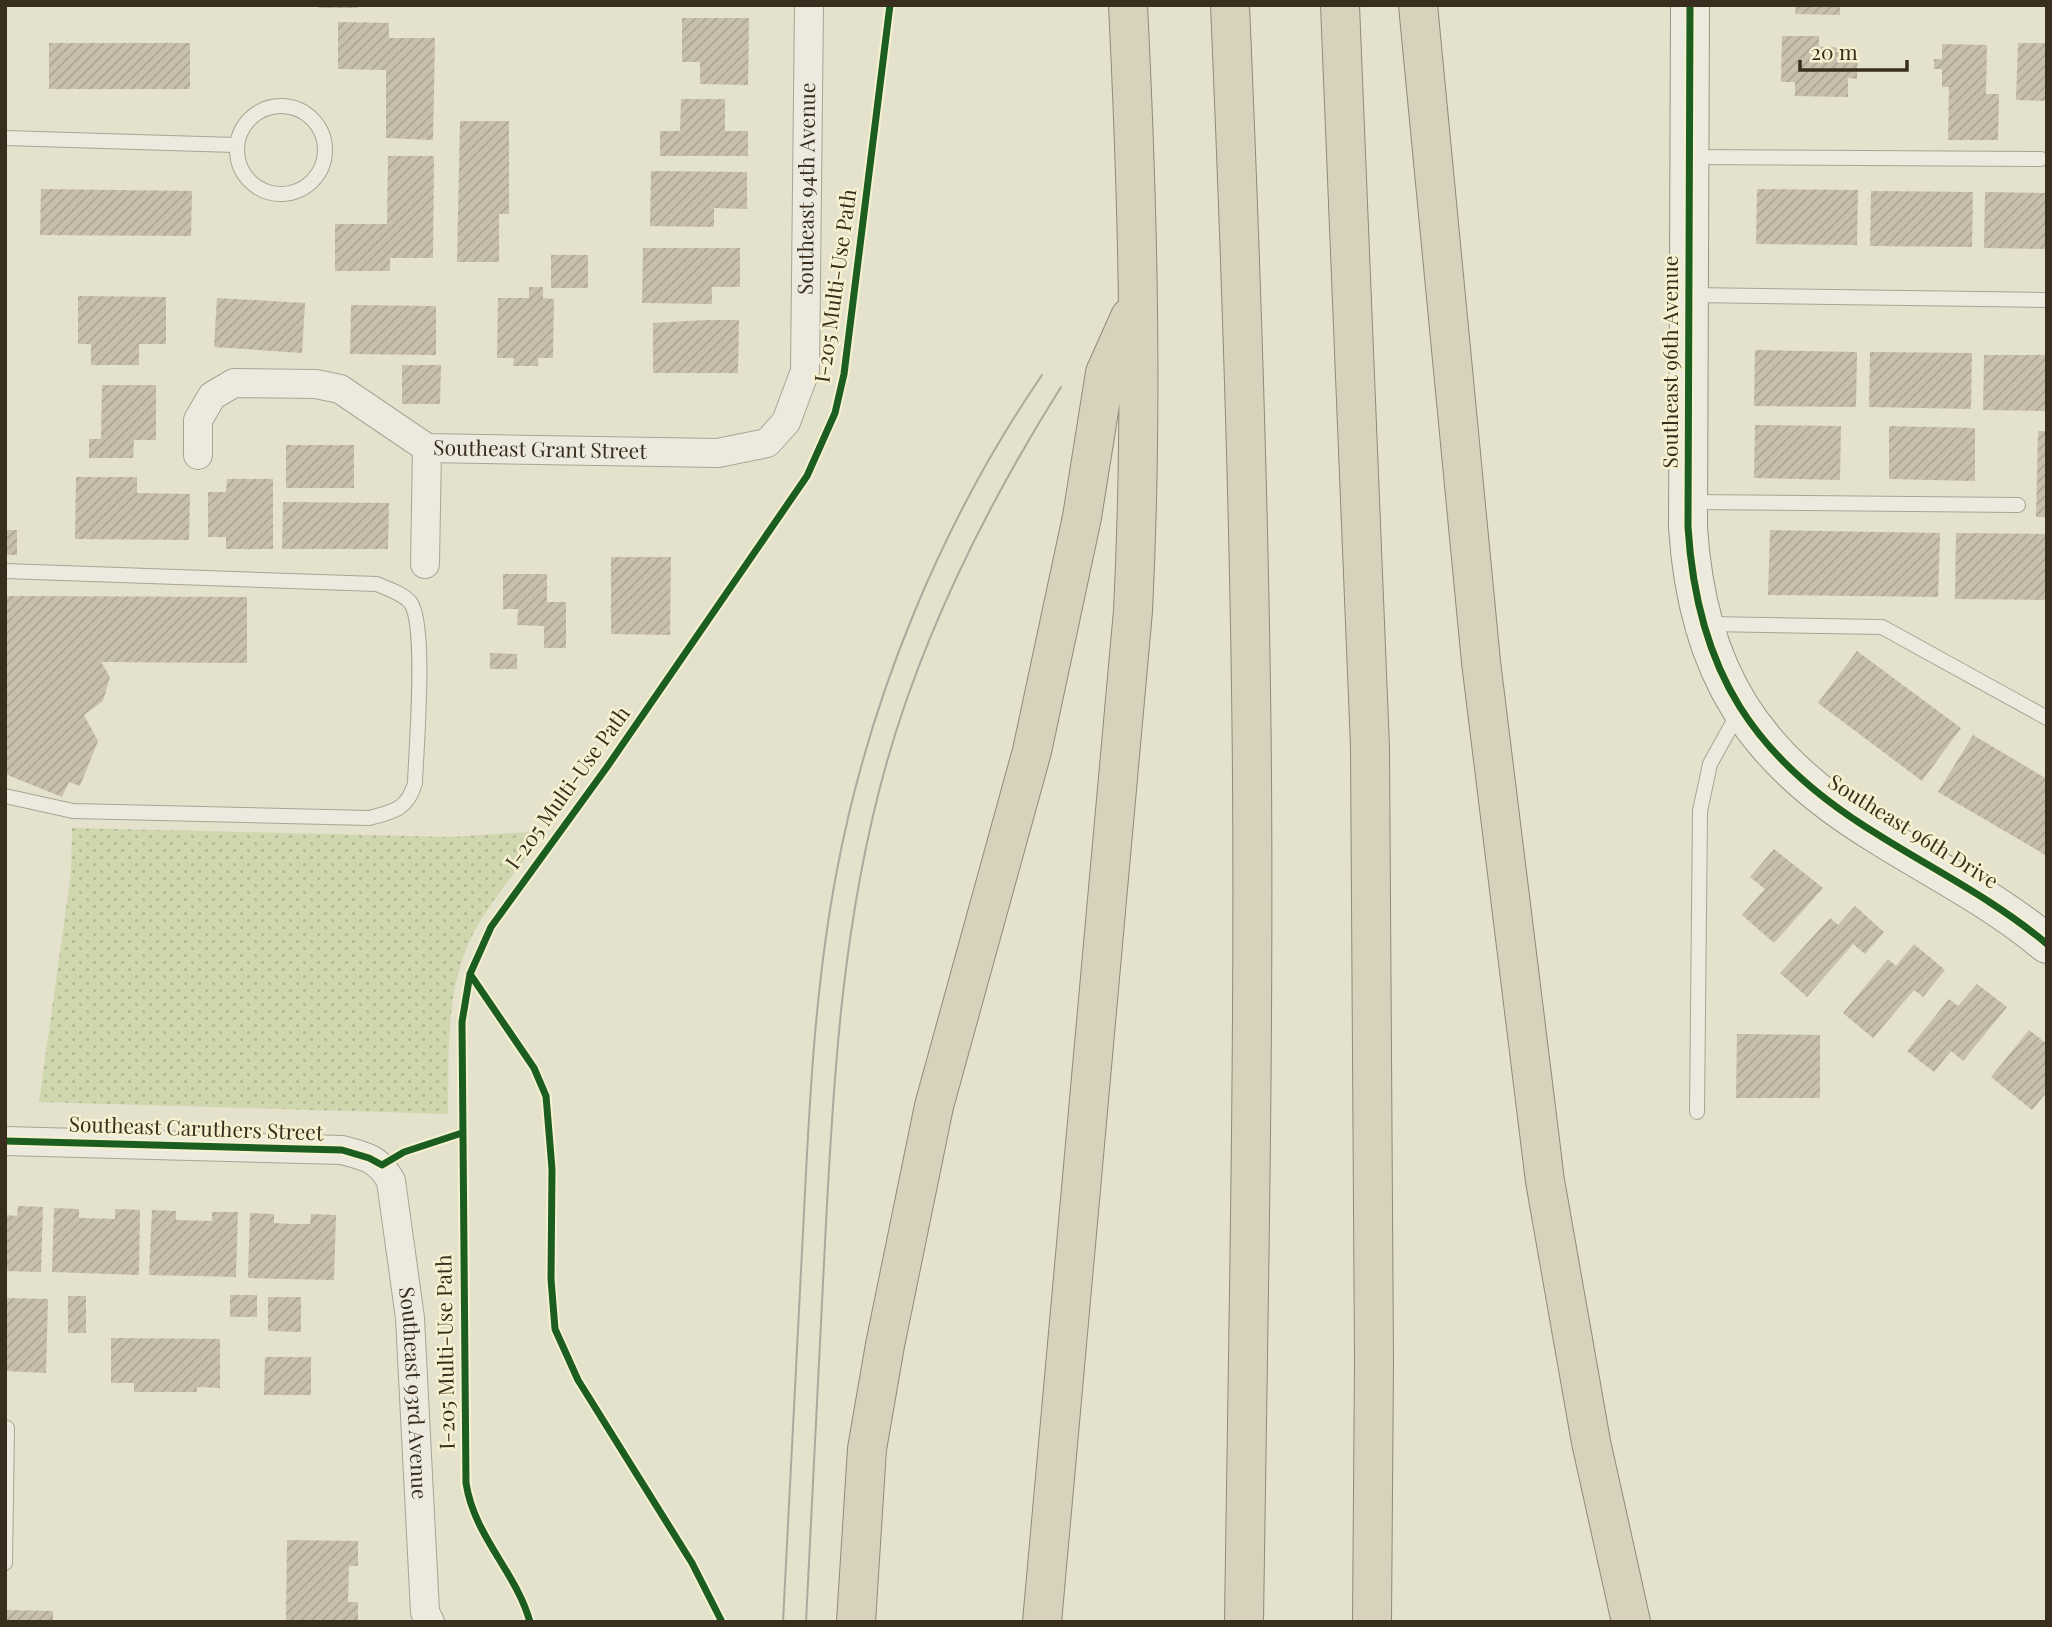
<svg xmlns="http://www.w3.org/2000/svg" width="2052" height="1627" viewBox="0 0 2052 1627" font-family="'Playfair Display',serif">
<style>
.grass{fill:url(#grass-dots)}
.building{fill:url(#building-hatch)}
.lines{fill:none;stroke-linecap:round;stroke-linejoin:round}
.lane-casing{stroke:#a9a495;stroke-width:16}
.street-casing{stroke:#a9a495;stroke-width:30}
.secondary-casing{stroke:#999585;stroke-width:40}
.highway-casing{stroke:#8f8a7c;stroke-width:40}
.lane{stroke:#eceade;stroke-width:14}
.street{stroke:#eceade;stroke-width:28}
.secondary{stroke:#eceade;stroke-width:38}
.highway{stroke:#d8d2bd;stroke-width:38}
.tram{stroke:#aca99e;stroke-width:2}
.cycleway-casing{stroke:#f6f1d1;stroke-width:11}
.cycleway{stroke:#1b5e20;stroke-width:7}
.labels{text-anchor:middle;stroke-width:5;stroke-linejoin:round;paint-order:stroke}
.street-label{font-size:21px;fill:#392e1d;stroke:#f6f1d1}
</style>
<defs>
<pattern id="grass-dots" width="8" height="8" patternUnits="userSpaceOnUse" patternTransform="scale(1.75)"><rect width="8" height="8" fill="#d0d7ae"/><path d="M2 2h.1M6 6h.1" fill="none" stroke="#b3b995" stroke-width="1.8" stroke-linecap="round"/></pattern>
<pattern id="building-hatch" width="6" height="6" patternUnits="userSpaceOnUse" patternTransform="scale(1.75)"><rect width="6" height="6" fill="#c8bfad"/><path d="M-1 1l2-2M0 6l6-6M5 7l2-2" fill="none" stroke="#ada494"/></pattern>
</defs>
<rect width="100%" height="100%" fill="#e4e1cc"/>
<path class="grass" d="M 72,828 L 451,837 L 530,832 L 542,834 C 521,866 486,906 470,940 C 445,995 449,1055 448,1114 L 39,1102 L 71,873 Z"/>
<path class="building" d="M 319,5 L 358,5 L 358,8 L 319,8 Z
M 1796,5 L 1840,5 L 1840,15 L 1795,14 Z
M 682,18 L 749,18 L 748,85 L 700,84 L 700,62 L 682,62 Z
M 338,22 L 389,23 L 389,38 L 435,38 L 433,140 L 386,138 L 386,70 L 338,69 Z
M 1782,36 L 1819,36 L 1819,47 L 1858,48 L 1857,79 L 1848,78 L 1848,97 L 1795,96 L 1795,82 L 1781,82 Z
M 49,43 L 190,43 L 190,89 L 49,89 Z
M 2018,43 L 2047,43 L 2047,101 L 2016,100 Z
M 1942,44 L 1987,45 L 1986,94 L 1999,94 L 1998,140 L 1948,140 L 1949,87 L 1942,87 L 1942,69 L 1934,69 L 1934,59 L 1942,59 Z
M 681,99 L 725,99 L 725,131 L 748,131 L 748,156 L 660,156 L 660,131 L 680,131 Z
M 460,121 L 509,121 L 509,214 L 499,214 L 499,262 L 457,262 Z
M 388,156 L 434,156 L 433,258 L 390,258 L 390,271 L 335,271 L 335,224 L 387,224 Z
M 651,171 L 747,172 L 747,209 L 714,208 L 714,227 L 650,226 Z
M 41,189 L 192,191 L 191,236 L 40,235 Z
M 1757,189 L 1858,190 L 1857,245 L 1756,244 Z
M 1871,191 L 1973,192 L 1972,247 L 1870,246 Z
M 1985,192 L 2047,193 L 2047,249 L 1984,248 Z
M 643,248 L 740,248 L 740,287 L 712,287 L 712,304 L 642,303 Z
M 551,255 L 588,255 L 588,288 L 551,288 Z
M 529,287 L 543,287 L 543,298 L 554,299 L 553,358 L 538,358 L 538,366 L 513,366 L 514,358 L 497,358 L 498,298 L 529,298 Z
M 78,296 L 166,297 L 166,344 L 139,344 L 139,365 L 91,365 L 91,344 L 78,344 Z
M 217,298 L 305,303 L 302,353 L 214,347 Z
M 351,305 L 436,306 L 436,355 L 350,354 Z
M 708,320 L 739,320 L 738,373 L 653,373 L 653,323 Z
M 1755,350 L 1857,352 L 1856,407 L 1754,406 Z
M 1870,352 L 1972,353 L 1971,409 L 1869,407 Z
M 1984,355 L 2047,355 L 2047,411 L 1983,410 Z
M 402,365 L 441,365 L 440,404 L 402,404 Z
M 102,385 L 156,385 L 156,440 L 134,440 L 133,458 L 89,458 L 89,439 L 101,439 Z
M 1755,425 L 1841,426 L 1840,480 L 1754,478 Z
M 1889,426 L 1975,428 L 1975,481 L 1889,479 Z
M 2038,431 L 2047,431 L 2047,517 L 2036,517 Z
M 286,445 L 354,445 L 354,488 L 286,488 Z
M 76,477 L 137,477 L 137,493 L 190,494 L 189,540 L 75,539 Z
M 227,479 L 273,479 L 273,549 L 226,549 L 226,537 L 208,537 L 208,492 L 226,492 Z
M 283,502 L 389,503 L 388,549 L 282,549 Z
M 5,530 L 17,530 L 17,555 L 5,555 Z
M 1770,530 L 1940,533 L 1938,597 L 1768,595 Z
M 1956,533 L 2047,534 L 2047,600 L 1955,599 Z
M 611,557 L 671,557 L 670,635 L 611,634 Z
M 503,574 L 547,574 L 547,602 L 566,602 L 566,648 L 544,648 L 544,626 L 517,625 L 518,609 L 503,609 Z
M 5,596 L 247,597 L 247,663 L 101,662 L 110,677 L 103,701 L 84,715 L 98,741 L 80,786 L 69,782 L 62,797 L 5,774 Z
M 1857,651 L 1961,728 L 1922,781 L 1818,703 Z
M 490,653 L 517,654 L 517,669 L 490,669 Z
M 1973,735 L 2047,779 L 2047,856 L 1938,792 Z
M 1774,849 L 1823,888 L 1774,943 L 1742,915 L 1765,889 L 1750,877 Z
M 1855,906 L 1884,932 L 1865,954 L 1853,944 L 1807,997 L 1780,973 L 1830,918 L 1838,925 Z
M 1914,944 L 1945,970 L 1923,997 L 1914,990 L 1873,1038 L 1843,1013 L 1888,959 L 1896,966 Z
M 1977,984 L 2007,1007 L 1963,1061 L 1951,1051 L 1934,1072 L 1907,1051 L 1949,999 L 1958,1006 Z
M 2029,1030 L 2047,1044 L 2047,1092 L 2032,1110 L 1991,1077 Z
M 1737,1034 L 1820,1035 L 1820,1098 L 1736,1098 Z
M 18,1206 L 43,1207 L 41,1272 L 5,1271 L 5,1215 L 17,1216 Z
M 54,1208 L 79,1209 L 79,1218 L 115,1219 L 115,1209 L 140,1210 L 139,1275 L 52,1272 Z
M 152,1210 L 176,1211 L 176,1220 L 212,1221 L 212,1212 L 238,1212 L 236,1277 L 149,1275 Z
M 250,1213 L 274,1214 L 274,1223 L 292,1224 L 310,1224 L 311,1214 L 336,1215 L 334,1280 L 248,1278 Z
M 230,1295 L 257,1295 L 257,1317 L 230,1317 Z
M 68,1296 L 86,1296 L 86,1333 L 68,1333 Z
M 268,1297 L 301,1297 L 301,1332 L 268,1331 Z
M 5,1298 L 48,1299 L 46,1373 L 5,1371 Z
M 111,1338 L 220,1339 L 220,1388 L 197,1387 L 197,1392 L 134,1392 L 134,1383 L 111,1383 Z
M 265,1357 L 311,1357 L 311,1395 L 264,1395 Z
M 287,1540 L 358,1541 L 358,1566 L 349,1566 L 348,1602 L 358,1602 L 358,1622 L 286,1622 Z
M 5,1610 L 53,1611 L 53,1622 L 5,1622 Z"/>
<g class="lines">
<defs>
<path id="lane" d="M237 150a44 44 0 1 1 88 0a44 44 0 1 1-88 0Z
M 5,138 L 235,145
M 1690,157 L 2041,159
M 1690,295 L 2047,300
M 1690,502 L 2018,505
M 5,571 L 377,584 C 388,589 402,593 410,602 C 427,622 416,751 415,783 C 408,809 393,812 369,818 L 73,811 L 5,796
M 1707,624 L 1882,627 L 2047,718
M 1697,1112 L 1700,811 L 1710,764 L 1740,710
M 5,1563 L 7,1428"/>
<g id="street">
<path id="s1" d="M 198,455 L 198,420 L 212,396 L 234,383 L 316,384 L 340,389 L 427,448 L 718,453 L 767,443 L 786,422 L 805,371 L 809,5"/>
<path d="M 425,564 L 427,448"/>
<path id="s2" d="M 5,1141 L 342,1150 C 367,1157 378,1158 391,1181 L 410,1318 L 425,1612 L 430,1622"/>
</g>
<path id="secondary" d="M 1690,5 L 1688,527 C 1697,672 1754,759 1877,834 C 1934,870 1995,900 2047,944"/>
<path id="highway" d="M 1230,5 C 1241,262 1250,520 1252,777 C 1254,1058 1248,1340 1244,1622
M 1340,5 L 1370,747 L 1374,1361 L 1372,1622
M 1418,5 L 1481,662 L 1545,1181 L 1591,1442 L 1631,1622
M 856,1622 L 867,1449 L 885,1345 L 934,1106 L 1032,751 L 1082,517 L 1105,373 L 1130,317
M 1042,1622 L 1133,611 C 1143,409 1138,207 1128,5"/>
</defs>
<use href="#lane" class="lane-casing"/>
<use href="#street" class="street-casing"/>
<use href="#secondary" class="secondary-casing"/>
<use href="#highway" class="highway-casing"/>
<use href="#lane" class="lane"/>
<use href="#street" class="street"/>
<use href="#secondary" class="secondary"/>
<use href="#highway" class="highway"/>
<path class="tram" d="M 783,1622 C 790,1492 796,1362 803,1232 C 809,1111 814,990 837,870 C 870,696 942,521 1042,375
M 806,1622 C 813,1495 819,1369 825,1243 C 833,1081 842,922 886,765 C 924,630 987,505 1061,387"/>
<defs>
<path id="cycleway" d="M 1690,5 L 1688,527 C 1697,672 1754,759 1877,834 C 1934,870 1995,900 2047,944
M 470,974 L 534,1068 L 546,1096 L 552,1169 L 551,1279 L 555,1329 L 578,1380 L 692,1563 L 722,1622
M 5,1141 L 342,1150 L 369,1158 L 382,1165 L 404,1152 L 462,1133
M 530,1622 C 516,1572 474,1536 466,1483 L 462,1022 L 470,974 L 491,927 L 607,767 L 807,476 L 835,413 L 844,374 L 890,5"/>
</defs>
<use href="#cycleway" class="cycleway-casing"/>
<use href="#cycleway" class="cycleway"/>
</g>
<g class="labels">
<g class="street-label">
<text dy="7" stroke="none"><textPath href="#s1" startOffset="906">Southeast 94th Avenue</textPath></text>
<text transform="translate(836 286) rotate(-82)" y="7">I-205 Multi-Use Path</text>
<text transform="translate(1671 362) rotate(-90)" y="7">Southeast 96th Avenue</text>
<text dy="7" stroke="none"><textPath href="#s1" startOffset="413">Southeast Grant Street</textPath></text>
<text transform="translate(568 788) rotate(-54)" y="7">I-205 Multi-Use Path</text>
<text transform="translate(1913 832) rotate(32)" y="7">Southeast 96th Drive</text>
<text transform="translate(196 1129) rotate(2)" y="7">Southeast Caruthers Street</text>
<text transform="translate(446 1352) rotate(-91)" y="7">I-205 Multi-Use Path</text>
<text dy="7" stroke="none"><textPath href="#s2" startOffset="611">Southeast 93rd Avenue</textPath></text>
</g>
</g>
<rect width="2052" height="1627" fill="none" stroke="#392e1d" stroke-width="14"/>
<path d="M1800 60v10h107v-10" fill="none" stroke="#392e1d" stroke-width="3.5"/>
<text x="1811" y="60" font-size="21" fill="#392e1d" stroke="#f6f1d1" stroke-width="5" paint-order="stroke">20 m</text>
</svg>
